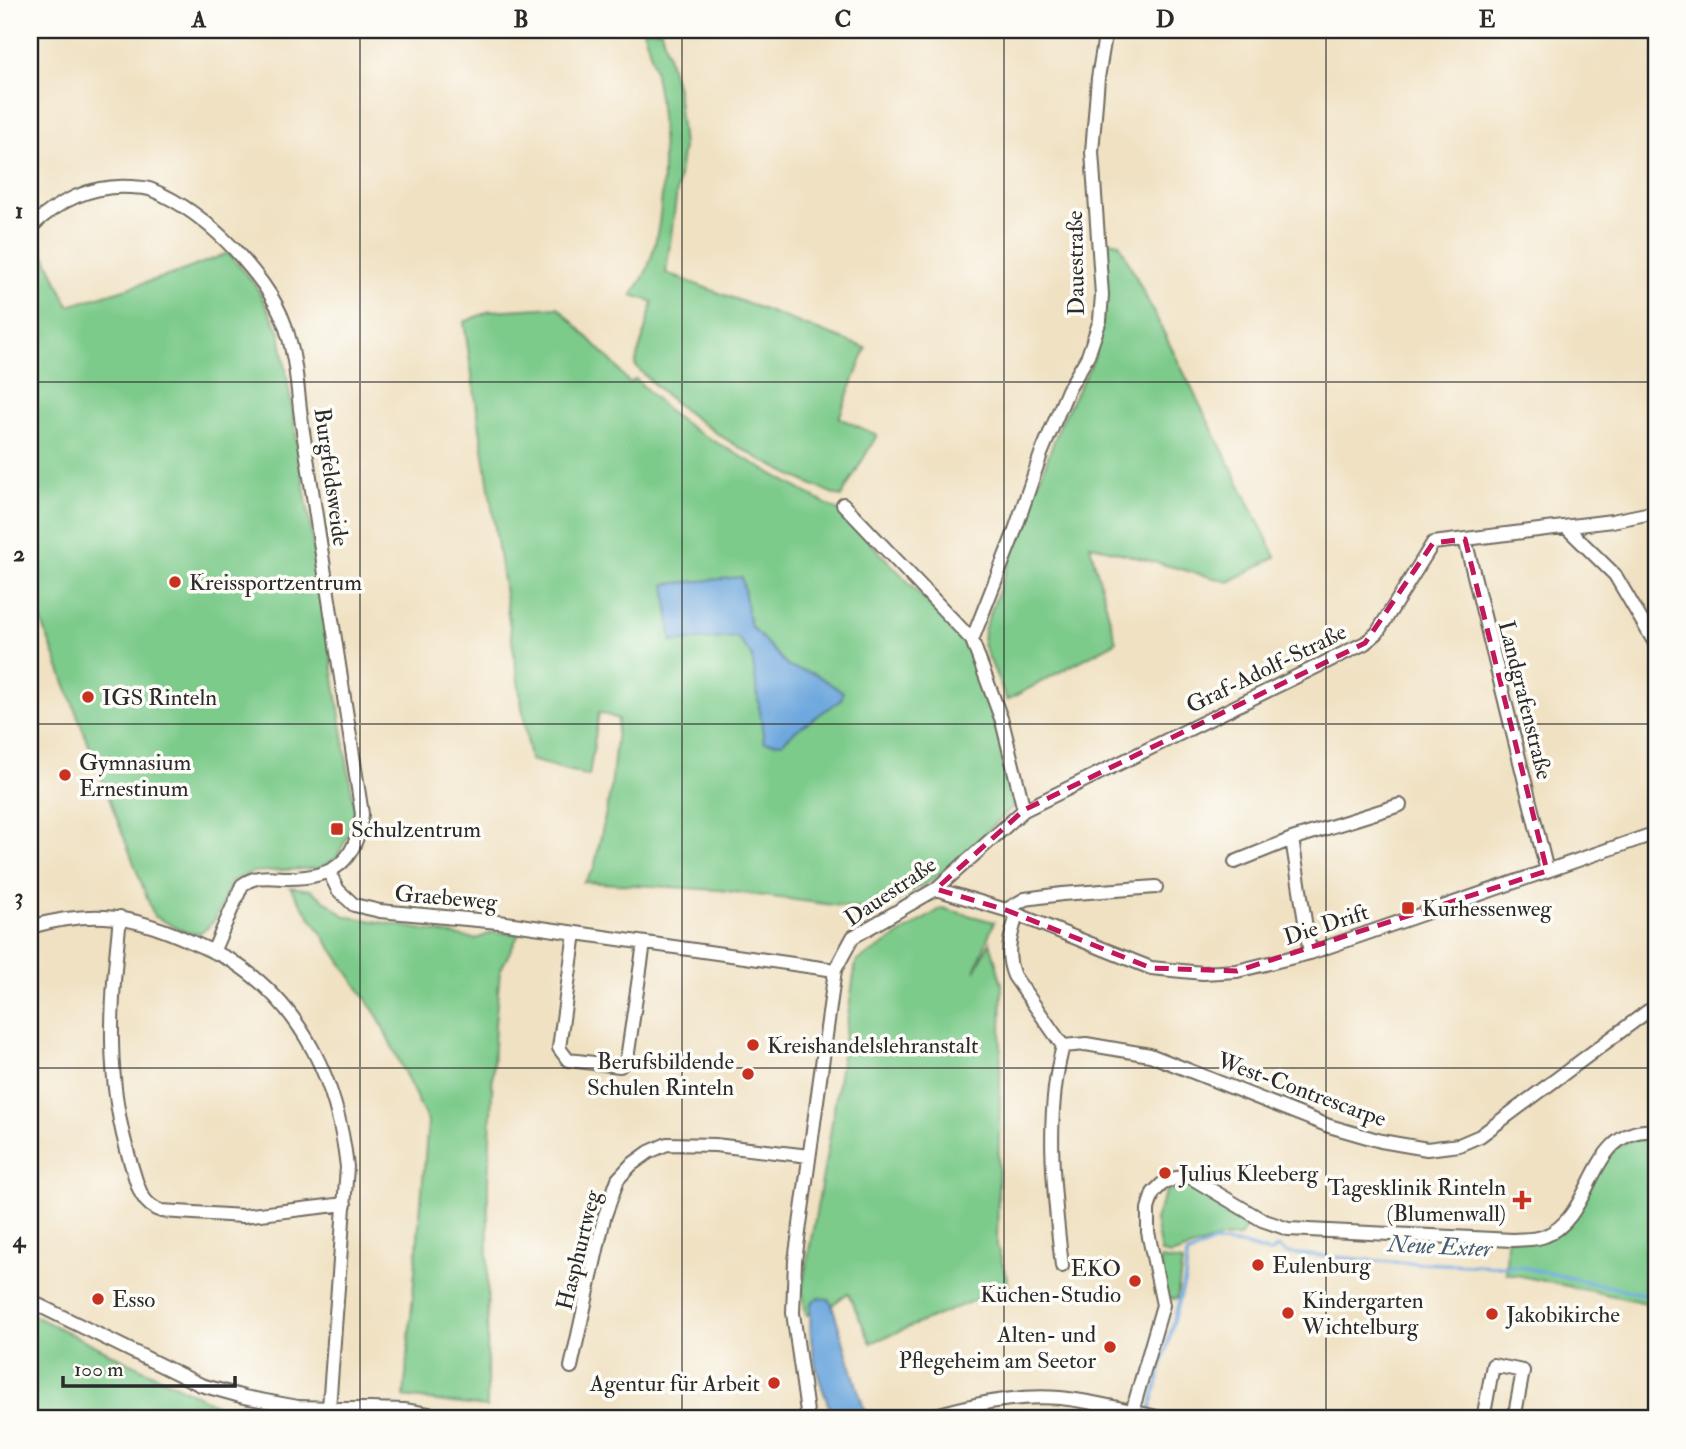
<svg xmlns="http://www.w3.org/2000/svg" width="1686" height="1449" viewBox="0 0 1686 1449" font-family="'IM FELL Double Pica',serif">
<style>
.green{fill:#7dcb8b;stroke:#547b5b;stroke-width:2}
.water{fill:#6ea8de;stroke:#4c6a84;stroke-width:2}
.lines{fill:none;stroke-linecap:round;stroke-linejoin:round}
.stream{stroke:#6ea8de;stroke-width:3.5}
.minor-casing{stroke:#706b60;stroke-width:16}
.minor{stroke:#fff;stroke-width:12}
.marked{fill:none;stroke:#c2185b;stroke-width:5;stroke-dasharray:14 9;stroke-linejoin:round}
.grid{fill:none;stroke:#2b2b2b;stroke-width:2;stroke-opacity:0.55}
.poi-dot{fill:#c8321e;stroke:#fdfcf7;stroke-width:2.5}
.labels{text-anchor:middle;stroke-width:7;stroke-linejoin:round;paint-order:stroke}
.street-label{font-size:23px;fill:#2b2b2b;stroke:#fdfcf7}
.poi-label{font-size:23px;fill:#2b2b2b;stroke:#fdfcf7;text-anchor:start}
.water-label{font-size:24px;font-style:italic;fill:#465d73;stroke:#fdfcf7}
.neatline{fill:none;stroke:#2b2b2b;stroke-width:2.5}
.grid-label{font-size:23px;text-anchor:middle;font-weight:bold;fill:#2b2b2b}
</style>
<rect width="100%" height="100%" fill="#fdfcf7"/>
<filter id="ink" filterUnits="userSpaceOnUse"><feTurbulence type="fractalNoise" baseFrequency=".0143" numOctaves="2"/><feDisplacementMap in="SourceGraphic" scale="14" xChannelSelector="R" yChannelSelector="G"/><feConvolveMatrix kernelMatrix="1 2 1 2 8 2 1 2 1" color-interpolation-filters="sRGB"/></filter>
<filter id="wash" filterUnits="userSpaceOnUse"><feTurbulence type="fractalNoise" baseFrequency=".00686" numOctaves="4" result="noise"/><feDisplacementMap in="SourceGraphic" scale="28" xChannelSelector="R" yChannelSelector="G"/><feGaussianBlur stdDeviation="1.57" result="paint"/><feColorMatrix in="noise" values="0 0 0 0 0 0 0 0 0 0 0 0 0 0 0 0 0 1.4 0 .05"/><feComposite in="paint" operator="in"/></filter>
<g filter="url(#wash)">
<rect width="100%" height="100%" fill="#f0e1c2"/>
<path class="green" d="M 643,30 L 661,30 L 677,89 L 683,146 L 666,273 L 866,348 L 839,418 L 877,435 L 841,497 C 767,467 690,425 635,365 L 653,302 L 632,295 C 637,286 645,277 648,267 C 671,205 666,92 643,30 Z
M 1101,240 L 1119,243 L 1276,557 L 1229,582 L 1090,545 L 1116,642 L 1007,700 L 983,644 L 984,630 L 1061,422 L 1093,361 L 1102,323 Z
M 38,241 L 69,306 L 177,273 L 228,253 L 256,286 L 280,332 L 355,812 L 349,834 L 336,858 L 319,868 L 253,872 L 231,882 C 223,899 215,938 189,933 C 178,930 165,921 154,916 L 30,591 L 30,250 Z
M 558,307 L 615,365 L 629,383 L 636,379 L 669,412 L 694,430 L 842,513 L 965,641 L 1002,740 L 1017,795 L 1013,807 L 963,855 L 934,879 L 879,911 L 719,890 L 584,882 L 594,869 L 611,788 L 618,719 L 599,712 L 589,776 L 530,760 L 464,322 L 490,311 Z
M 290,887 L 311,890 L 345,916 L 476,939 L 494,932 L 519,934 L 500,971 L 495,1024 L 488,1183 L 487,1407 L 404,1397 L 428,1122 L 378,1017 Z
M 942,908 L 994,922 L 975,971 L 990,942 L 1002,984 L 997,1245 L 1009,1286 L 871,1343 L 848,1293 L 832,1305 L 828,1299 L 811,1303 L 810,1315 L 806,1315 L 802,1289 L 829,1142 L 856,962 Z
M 1656,1131 L 1656,1305 L 1506,1273 L 1507,1239 L 1558,1228 L 1616,1146 Z
M 1194,1186 L 1250,1220 L 1240,1237 L 1221,1238 L 1171,1255 L 1161,1253 L 1155,1220 L 1166,1191 Z
M 1160,1259 L 1182,1262 L 1177,1299 L 1165,1298 Z
M 30,1314 L 235,1414 L 306,1419 L 30,1419 Z"/>
<path class="water" d="M 742,577 L 750,625 L 789,667 L 815,674 L 843,692 L 841,700 L 795,731 L 782,743 L 764,742 L 752,656 L 737,637 L 672,642 L 665,584 Z
M 817,1298 L 828,1299 L 832,1305 L 867,1419 L 834,1419 C 818,1380 807,1346 811,1303 Z"/>
<g class="lines">
<path class="stream" d="M 1149,1414 L 1185,1279 L 1187,1255 L 1213,1242 L 1243,1245 L 1270,1253 L 1278,1247 L 1286,1253 L 1392,1262 L 1522,1267 L 1656,1297"/>
</g>
</g>
<g filter="url(#ink)">
<g class="lines">
<defs>
<path id="minor" d="M 30,228 C 57,201 93,184 131,187 C 138,188 145,187 152,190 C 184,203 211,225 234,249 C 254,271 275,296 285,325 C 297,360 297,389 302,425 L 362,814 C 356,863 333,879 284,878 C 268,877 255,875 242,885 L 213,952
M 843,504 L 972,640
M 1566,527 L 1615,575 L 1656,645
M 1465,539 L 1547,871
M 1024,810 L 1365,643 L 1377,633 L 1433,543 L 1612,521 L 1656,512
M 1235,862 L 1292,839
M 329,872 L 338,890 L 354,905 L 380,911 L 499,922 L 835,970
M 936,889 L 1006,910 L 1151,968 L 1203,973 L 1237,971 L 1310,953 L 1656,833
M 1006,910 L 1025,899 L 1062,894 L 1156,887
M 1017,915 C 1010,937 1005,954 1014,976 L 1063,1046
M 120,917 C 111,1004 104,1078 131,1164 C 137,1183 140,1204 161,1211 L 243,1216 L 345,1204
M 30,927 C 94,909 134,915 194,943 C 207,949 220,954 232,961 C 305,1008 338,1085 347,1167 L 329,1408
M 575,933 L 559,1048 L 568,1060 L 620,1066 L 627,1059 L 644,943
M 1310,953 L 1292,839 L 1400,805
M 1063,1046 L 1086,1044 L 1150,1055 L 1329,1126 L 1381,1141 L 1427,1149 L 1459,1145 L 1480,1136 L 1648,1011 L 1656,1009
M 1062,1266 C 1054,1194 1044,1117 1063,1046
M 30,1301 L 201,1385 L 244,1397 L 298,1407 L 404,1410 L 459,1419
M 571,1367 L 604,1218 L 618,1179 L 631,1165 L 649,1152 L 667,1144 L 715,1145 L 809,1156
M 808,1419 L 793,1313 L 795,1261 L 835,970 L 853,937 L 936,889 L 1024,810 L 1002,721 L 972,640 L 1013,536 L 1041,454 L 1068,390 L 1088,356 L 1100,320 L 1102,295 L 1092,152 L 1098,78 L 1106,30
M 921,1419 C 967,1406 1012,1394 1060,1398 C 1095,1401 1132,1412 1166,1419
M 1130,1419 L 1163,1305 L 1148,1232 L 1148,1209 L 1153,1193 L 1162,1184 L 1176,1178 L 1190,1177 L 1262,1220 L 1288,1229 L 1513,1240 C 1523,1239 1536,1240 1545,1236 C 1596,1216 1587,1125 1656,1131
M 1483,1419 L 1493,1365 L 1523,1371 L 1514,1419"/>
</defs>
<use href="#minor" class="minor-casing"/>
<use href="#minor" class="minor"/>
</g>
</g>
<path class="marked" d="M 1465,539 L 1547,871 L 1237,971 L 1151,968 L 1006,910 L 936,889 L 1024,810 L 1365,643 L 1433,543 Z"/>
<path class="grid" d="M 360,30 L 360,1419M 682,30 L 682,1419M 1004,30 L 1004,1419M 1326,30 L 1326,1419M 30,382 L 1656,382M 30,724 L 1656,724M 30,1068 L 1656,1068"/>
<g class="poi-dot">
<circle cx="175" cy="582" r="7"/>
<circle cx="88" cy="697" r="7"/>
<circle cx="65" cy="775" r="7"/>
<rect x="330" y="822" width="14" height="14" rx="3.5"/>
<rect x="1401" y="901" width="14" height="14" rx="3.5"/>
<circle cx="753" cy="1045" r="7"/>
<circle cx="748" cy="1074" r="7"/>
<circle cx="1165" cy="1173" r="7"/>
<path d="M1518.5 1189.5h7v7h7v7h-7v7h-7v-7h-7v-7h7z"/>
<circle cx="1258" cy="1265" r="7"/>
<circle cx="1135" cy="1281" r="7"/>
<circle cx="98" cy="1299" r="7"/>
<circle cx="1288" cy="1313" r="7"/>
<circle cx="1492" cy="1314" r="7"/>
<circle cx="1110" cy="1347" r="7"/>
<circle cx="774" cy="1383" r="7"/>
</g>
<g class="labels">
<g class="street-label">
<text transform="translate(1075 263) rotate(-91)" y="8">Dauestraße</text>
<text transform="translate(332 477) rotate(82)" y="8">Burgfeldsweide</text>
<text transform="translate(1266 668) rotate(-26)" y="8">Graf-Adolf-Straße</text>
<text transform="translate(1526 700) rotate(76)" y="8">Landgrafenstraße</text>
<text transform="translate(890 891) rotate(-34)" y="8">Dauestraße</text>
<text transform="translate(446 897) rotate(5)" y="8">Graebeweg</text>
<text transform="translate(1326 924) rotate(-18)" y="8">Die Drift</text>
<text transform="translate(1302 1089) rotate(20)" y="8">West-Contrescarpe</text>
<text transform="translate(578 1250) rotate(-76)" y="8">Hasphurtweg</text>
</g>
<g class="poi-label">
<text x="189" y="590">Kreissportzentrum</text>
<text x="102" y="705">IGS Rinteln</text>
<text x="79" y="770">Gymnasium<tspan x="79" dy="26">Ernestinum</tspan></text>
<text x="351" y="837">Schulzentrum</text>
<text x="1422" y="916">Kurhessenweg</text>
<text x="767" y="1053">Kreishandelslehranstalt</text>
<text x="734" y="1069" text-anchor="end">Berufsbildende<tspan x="734" dy="26">Schulen Rinteln</tspan></text>
<text x="1179" y="1181">Julius Kleeberg</text>
<text x="1506" y="1195" text-anchor="end">Tagesklinik Rinteln<tspan x="1506" dy="26">(Blumenwall)</tspan></text>
<text x="1272" y="1273">Eulenburg</text>
<text x="1121" y="1276" text-anchor="end">EKO<tspan x="1121" dy="26">Küchen-Studio</tspan></text>
<text x="112" y="1307">Esso</text>
<text x="1302" y="1308">Kindergarten<tspan x="1302" dy="26">Wichtelburg</tspan></text>
<text x="1506" y="1322">Jakobikirche</text>
<text x="1096" y="1342" text-anchor="end">Alten- und<tspan x="1096" dy="26">Pflegeheim am Seetor</tspan></text>
<text x="760" y="1391" text-anchor="end">Agentur für Arbeit</text>
</g>
<g class="water-label">
<text transform="translate(1440 1246) rotate(3)" y="8">Neue Exter</text>
</g>
</g>
<rect width="1686" height="1449" fill="none" stroke="#fdfcf7" stroke-width="77"/>
<path d="M63 1376v10h172v-10" fill="none" stroke="#2b2b2b" stroke-width="3.5"/>
<text x="74" y="1376" font-size="21" fill="#2b2b2b" stroke="#fdfcf7" stroke-width="5" paint-order="stroke">100 m</text>
<rect x="38" y="38" width="1610" height="1372" class="neatline"/>
<g class="grid-label">
<text x="199" y="27">A</text>
<text x="521" y="27">B</text>
<text x="843" y="27">C</text>
<text x="1165" y="27">D</text>
<text x="1487" y="27">E</text>
<text x="19" y="218">1</text>
<text x="19" y="561">2</text>
<text x="19" y="904">3</text>
<text x="19" y="1247">4</text>
</g>
</svg>
